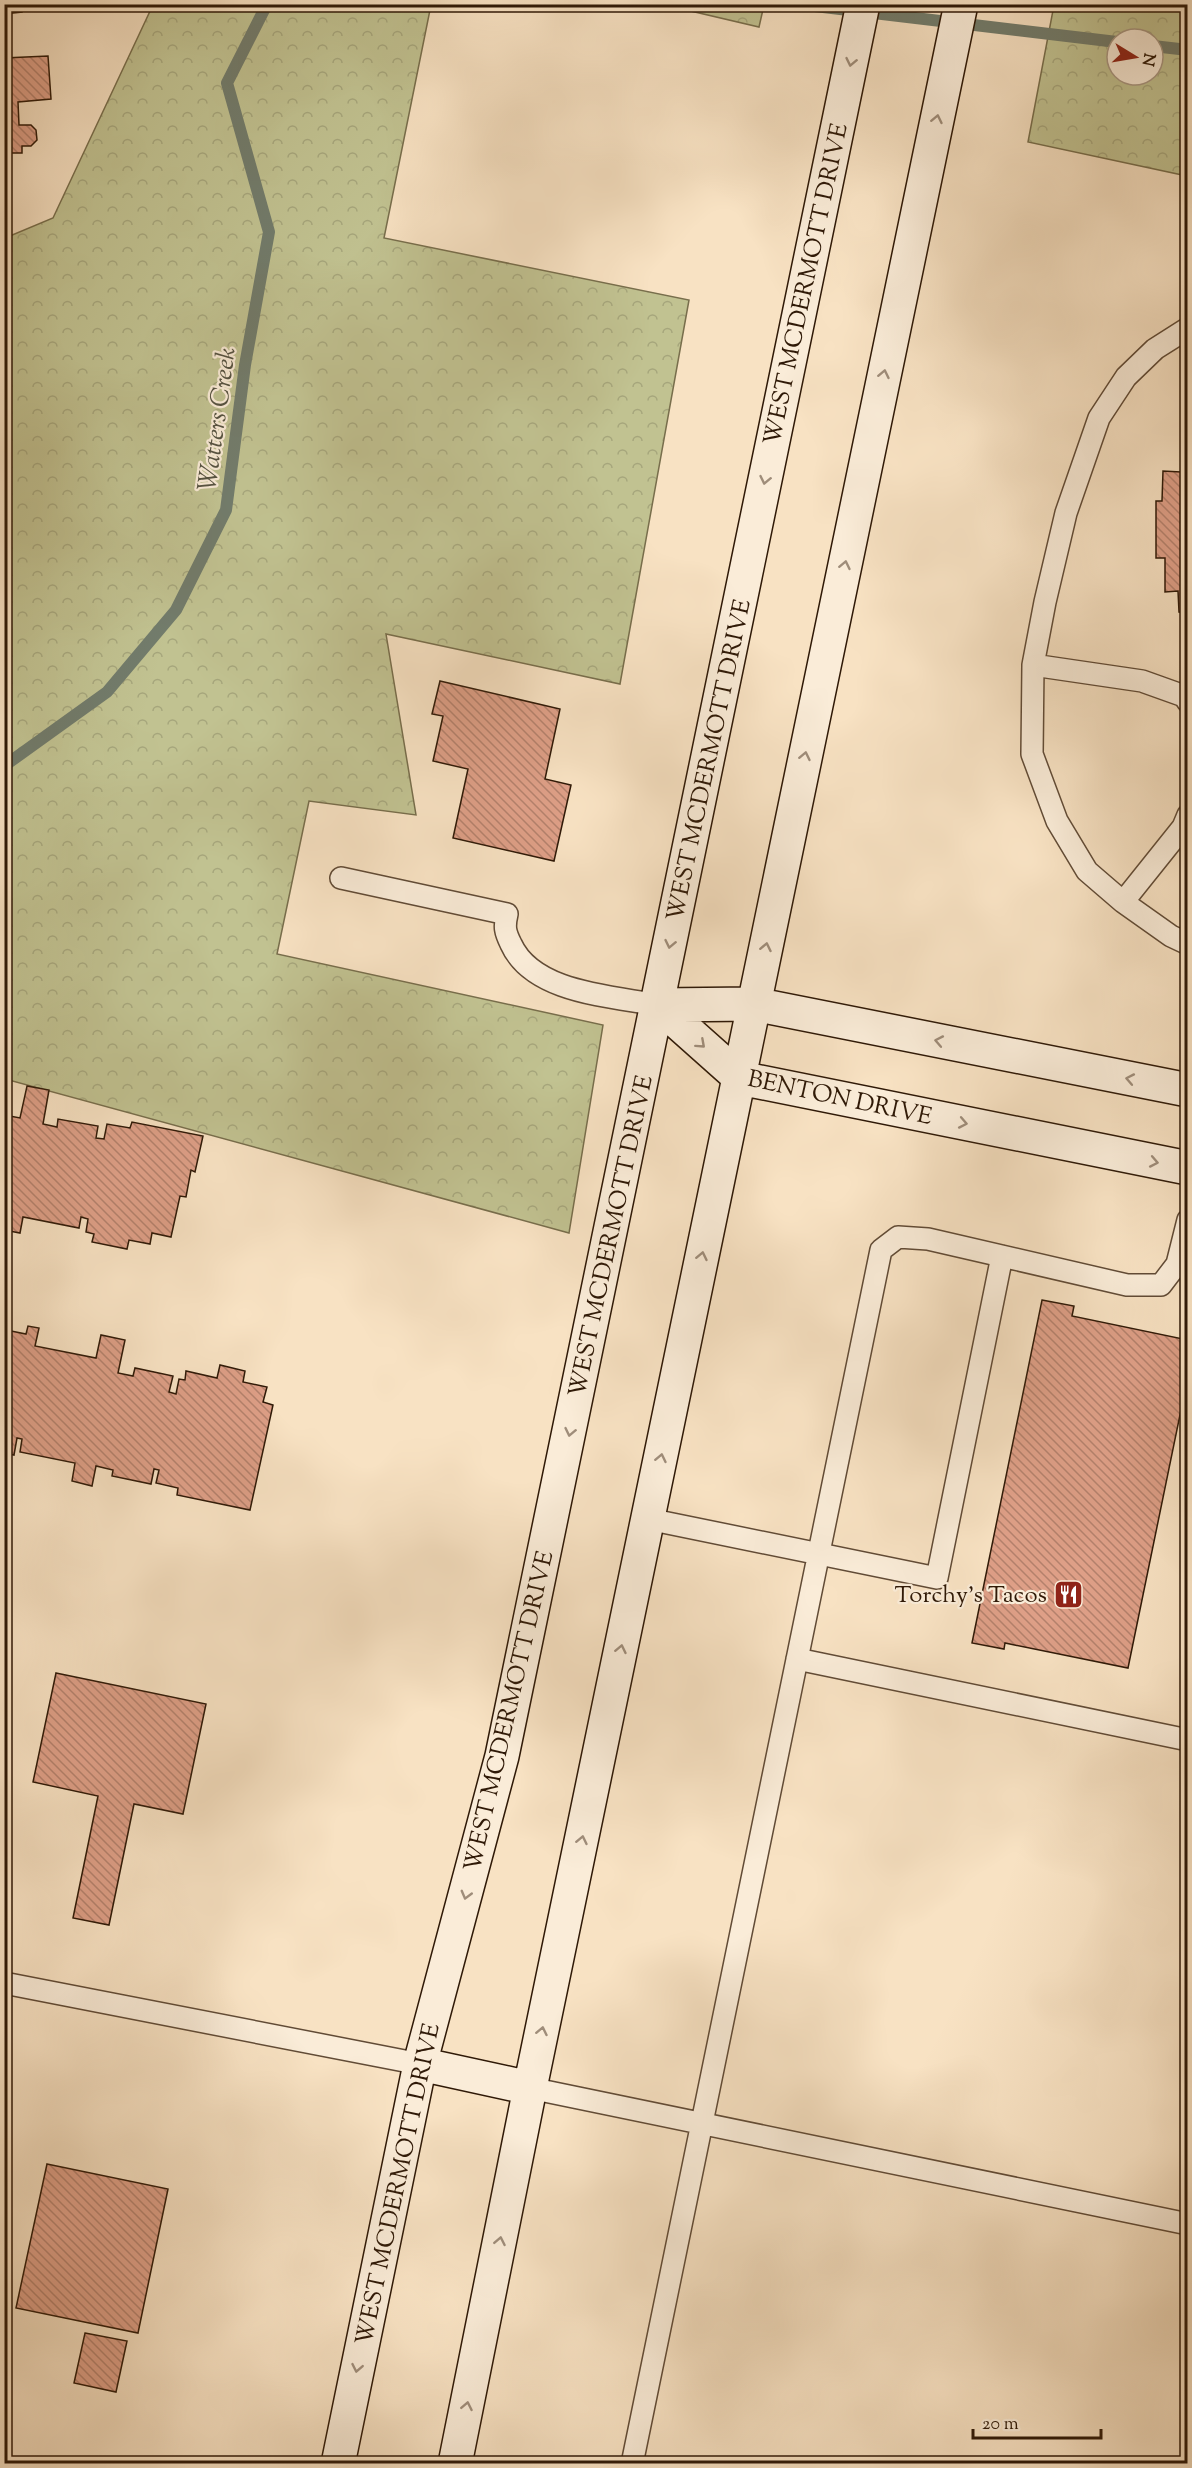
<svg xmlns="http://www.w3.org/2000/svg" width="1192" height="2468" viewBox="0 0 1192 2468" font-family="'Sorts Mill Goudy',serif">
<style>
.forest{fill:url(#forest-crowns);stroke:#786e4c;stroke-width:1.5;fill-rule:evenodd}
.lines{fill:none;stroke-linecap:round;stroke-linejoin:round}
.stream{stroke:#727c6c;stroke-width:12}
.building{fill:url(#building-back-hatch);stroke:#2f1907;stroke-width:1.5}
.lane-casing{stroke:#614b36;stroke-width:24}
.secondary-casing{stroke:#2f1907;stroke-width:36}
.lane{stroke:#faecd8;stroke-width:21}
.secondary{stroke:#faecd8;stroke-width:33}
.oneway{stroke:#9f8d7a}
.labels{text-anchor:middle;stroke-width:4.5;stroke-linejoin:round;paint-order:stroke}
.street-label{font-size:24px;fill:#2f1907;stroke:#faecd8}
.poi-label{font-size:24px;fill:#2f1907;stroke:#faecd8;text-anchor:end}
.water-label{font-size:26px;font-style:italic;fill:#565342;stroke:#faecd8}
</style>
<defs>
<pattern id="forest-crowns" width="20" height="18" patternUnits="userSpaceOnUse" patternTransform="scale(1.5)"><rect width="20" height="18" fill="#c1c291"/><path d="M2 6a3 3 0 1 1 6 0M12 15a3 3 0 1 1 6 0" fill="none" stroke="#a6a67c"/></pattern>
<pattern id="building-back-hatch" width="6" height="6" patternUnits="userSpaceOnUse" patternTransform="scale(1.5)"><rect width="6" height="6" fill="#de9f87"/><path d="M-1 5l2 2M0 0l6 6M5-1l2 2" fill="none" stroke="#b4816c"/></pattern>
</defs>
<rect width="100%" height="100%" fill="#f8e2c3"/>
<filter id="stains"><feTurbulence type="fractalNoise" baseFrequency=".00333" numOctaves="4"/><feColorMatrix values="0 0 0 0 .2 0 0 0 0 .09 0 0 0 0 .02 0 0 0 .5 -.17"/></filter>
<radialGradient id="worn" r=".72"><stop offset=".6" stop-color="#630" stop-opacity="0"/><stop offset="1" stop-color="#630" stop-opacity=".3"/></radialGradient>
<path class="forest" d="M 149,5 L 431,5 L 384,238 L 689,300 L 620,684 L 386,634 L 416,815 L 309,801 L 277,954 L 603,1025 L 569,1233 L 5,1079 L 5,238 L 53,218 L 151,9 Z
M 665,5 L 764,5 L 759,27 Z
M 1054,5 L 1187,5 L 1187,176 L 1028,142 ZM 1117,39 L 1153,39 L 1153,75 L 1117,75 Z"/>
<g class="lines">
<path class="stream" d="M 798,4 L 1117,42
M 1153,46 L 1188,50
M 4,766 L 107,692 L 176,610 L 226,510 L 245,365 L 269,232 L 227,83 L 267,4"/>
</g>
<path class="building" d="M 4,4 L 21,4 L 22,12 L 4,14 Z
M 48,56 L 51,99 L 18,102 L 19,125 L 31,125 L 36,130 L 37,140 L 31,146 L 22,146 L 22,153 L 4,153 L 4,58 Z
M 1181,451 L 1188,451 L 1188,613 L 1179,612 L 1178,591 L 1165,592 L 1165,558 L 1156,558 L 1156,501 L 1162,501 L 1163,471 L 1181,472 Z
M 440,681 L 560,709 L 545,779 L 571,785 L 554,861 L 453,838 L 468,769 L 433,761 L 443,716 L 432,714 Z
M 27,1086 L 49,1090 L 43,1124 L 57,1127 L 58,1119 L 98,1126 L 96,1138 L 104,1139 L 107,1124 L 130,1128 L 132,1122 L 203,1136 L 195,1172 L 191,1170 L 186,1197 L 180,1196 L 171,1237 L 152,1233 L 150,1244 L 129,1240 L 127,1249 L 92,1242 L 94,1234 L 86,1232 L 88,1219 L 81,1217 L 79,1228 L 23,1217 L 20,1233 L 4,1230 L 4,1115 L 20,1118 Z
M 1042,1300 L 1074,1306 L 1072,1316 L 1188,1340 L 1188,1376 L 1128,1668 L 1005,1643 L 1004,1649 L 972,1643 Z
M 4,1322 L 8,1323 L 6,1330 L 26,1334 L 28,1326 L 39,1328 L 35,1346 L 96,1358 L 101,1335 L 125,1340 L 118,1373 L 133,1376 L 135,1368 L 173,1376 L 169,1392 L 176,1394 L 179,1379 L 185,1380 L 186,1371 L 217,1378 L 220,1365 L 245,1371 L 243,1382 L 267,1387 L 263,1402 L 273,1405 L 250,1510 L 177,1495 L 178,1488 L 156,1483 L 159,1470 L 154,1469 L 151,1484 L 112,1476 L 113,1470 L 96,1466 L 92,1486 L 72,1481 L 75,1463 L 20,1452 L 22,1439 L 17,1438 L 14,1455 L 4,1453 Z
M 56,1673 L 206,1704 L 183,1814 L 134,1804 L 109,1925 L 73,1918 L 98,1796 L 33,1782 Z
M 47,2164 L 168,2189 L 138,2333 L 16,2308 Z
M 85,2333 L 127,2341 L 116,2392 L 74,2383 Z"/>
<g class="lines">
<defs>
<path id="lane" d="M 1188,328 L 1155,349 L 1126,377 L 1099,418 L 1066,513 L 1045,602 L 1033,665 L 1032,754 L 1057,821 L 1087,871 L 1123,902 L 1171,936 L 1188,944
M 1033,665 L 1142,681 L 1184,696 L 1188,702
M 341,878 L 507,914 C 504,927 505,932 511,944 C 533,993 611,996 658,1005
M 1123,902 L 1183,827 L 1188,815
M 648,1519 L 937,1578 L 1002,1256
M 797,1659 L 1188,1740
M 4,1983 L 420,2064
M 530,2088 L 1188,2224
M 632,2464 L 881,1250 L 898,1237 L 928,1239 L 1127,1285 L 1161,1285 L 1177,1264 L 1188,1220"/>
<path id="secondary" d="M 658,1005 L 740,1078 L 1188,1168
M 658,1005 L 754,1004 L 1188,1090
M 420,2064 L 530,2088
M 338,2464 L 420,2064 L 502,1756 L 863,4
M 455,2464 L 530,2088 L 961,4"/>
</defs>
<use href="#lane" class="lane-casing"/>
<use href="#secondary" class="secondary-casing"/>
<use href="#lane" class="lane"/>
<use href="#secondary" class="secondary"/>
</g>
<defs><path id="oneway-chevron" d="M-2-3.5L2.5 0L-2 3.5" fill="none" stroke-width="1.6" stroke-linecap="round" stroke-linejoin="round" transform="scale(1.5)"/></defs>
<g class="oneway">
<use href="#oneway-chevron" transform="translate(851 62) rotate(102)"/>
<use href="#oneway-chevron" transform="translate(937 119) rotate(-78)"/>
<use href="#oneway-chevron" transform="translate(884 374) rotate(-78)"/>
<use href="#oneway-chevron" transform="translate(765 480) rotate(102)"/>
<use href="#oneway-chevron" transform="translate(845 565) rotate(-78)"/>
<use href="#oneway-chevron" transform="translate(805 756) rotate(-78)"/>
<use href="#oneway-chevron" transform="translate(670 944) rotate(102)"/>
<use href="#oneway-chevron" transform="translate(766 947) rotate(-78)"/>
<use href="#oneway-chevron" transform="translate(939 1041) rotate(-169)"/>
<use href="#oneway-chevron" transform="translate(701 1044) rotate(42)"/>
<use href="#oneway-chevron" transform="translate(1130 1079) rotate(-169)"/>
<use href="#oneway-chevron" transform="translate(963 1123) rotate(11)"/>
<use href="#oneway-chevron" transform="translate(1154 1162) rotate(11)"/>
<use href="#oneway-chevron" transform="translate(702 1256) rotate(-78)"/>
<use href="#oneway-chevron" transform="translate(570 1432) rotate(102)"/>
<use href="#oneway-chevron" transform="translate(661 1458) rotate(-78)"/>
<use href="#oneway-chevron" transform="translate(621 1649) rotate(-78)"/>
<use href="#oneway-chevron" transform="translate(582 1840) rotate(-78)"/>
<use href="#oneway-chevron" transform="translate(466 1895) rotate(105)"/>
<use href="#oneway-chevron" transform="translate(542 2031) rotate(-78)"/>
<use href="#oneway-chevron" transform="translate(500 2241) rotate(-79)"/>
<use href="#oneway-chevron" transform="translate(357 2368) rotate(101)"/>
<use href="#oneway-chevron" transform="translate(467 2406) rotate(-79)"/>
</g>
<defs>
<symbol id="restaurant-square" viewBox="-11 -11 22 22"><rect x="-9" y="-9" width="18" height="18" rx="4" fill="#8f2418" stroke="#faecd8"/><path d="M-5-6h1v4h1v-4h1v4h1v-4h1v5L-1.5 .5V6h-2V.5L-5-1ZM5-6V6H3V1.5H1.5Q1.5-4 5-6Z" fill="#fff"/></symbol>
</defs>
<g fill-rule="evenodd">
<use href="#restaurant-square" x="1052" y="1578" width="33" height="33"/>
</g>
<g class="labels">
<g class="street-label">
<text transform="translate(805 284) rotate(-78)" y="8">WEST MCDERMOTT DRIVE</text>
<text transform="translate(708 760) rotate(-78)" y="8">WEST MCDERMOTT DRIVE</text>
<text transform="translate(840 1097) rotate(12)" y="8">BENTON DRIVE</text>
<text transform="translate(610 1236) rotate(-78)" y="8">WEST MCDERMOTT DRIVE</text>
<text transform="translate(508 1711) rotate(-77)" y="8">WEST MCDERMOTT DRIVE</text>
<text transform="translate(397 2184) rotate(-78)" y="8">WEST MCDERMOTT DRIVE</text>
</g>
<g class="poi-label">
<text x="1047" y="1602">Torchy's Tacos</text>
</g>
<g class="water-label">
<text transform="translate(216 419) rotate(-82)" y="9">Watters Creek</text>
</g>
</g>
<rect width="1192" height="2468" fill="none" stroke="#f8e2c3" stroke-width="24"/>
<rect x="6" y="6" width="1180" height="2456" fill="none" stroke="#2f1907" stroke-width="3"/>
<rect x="12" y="12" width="1168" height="2444" fill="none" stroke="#2f1907" stroke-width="1.5"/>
<g transform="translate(1135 57) rotate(101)"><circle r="28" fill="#faecd8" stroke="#a99884" stroke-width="1.5"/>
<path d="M0-4.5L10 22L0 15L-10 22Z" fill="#8f2418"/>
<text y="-9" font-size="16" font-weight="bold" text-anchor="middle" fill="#2f1907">N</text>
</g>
<path d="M973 2429v9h128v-9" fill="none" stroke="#2f1907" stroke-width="3"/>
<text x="982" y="2429" font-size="18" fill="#2f1907" stroke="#faecd8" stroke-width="4.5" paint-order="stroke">20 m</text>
<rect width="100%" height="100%" filter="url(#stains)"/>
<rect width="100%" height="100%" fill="url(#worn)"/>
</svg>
